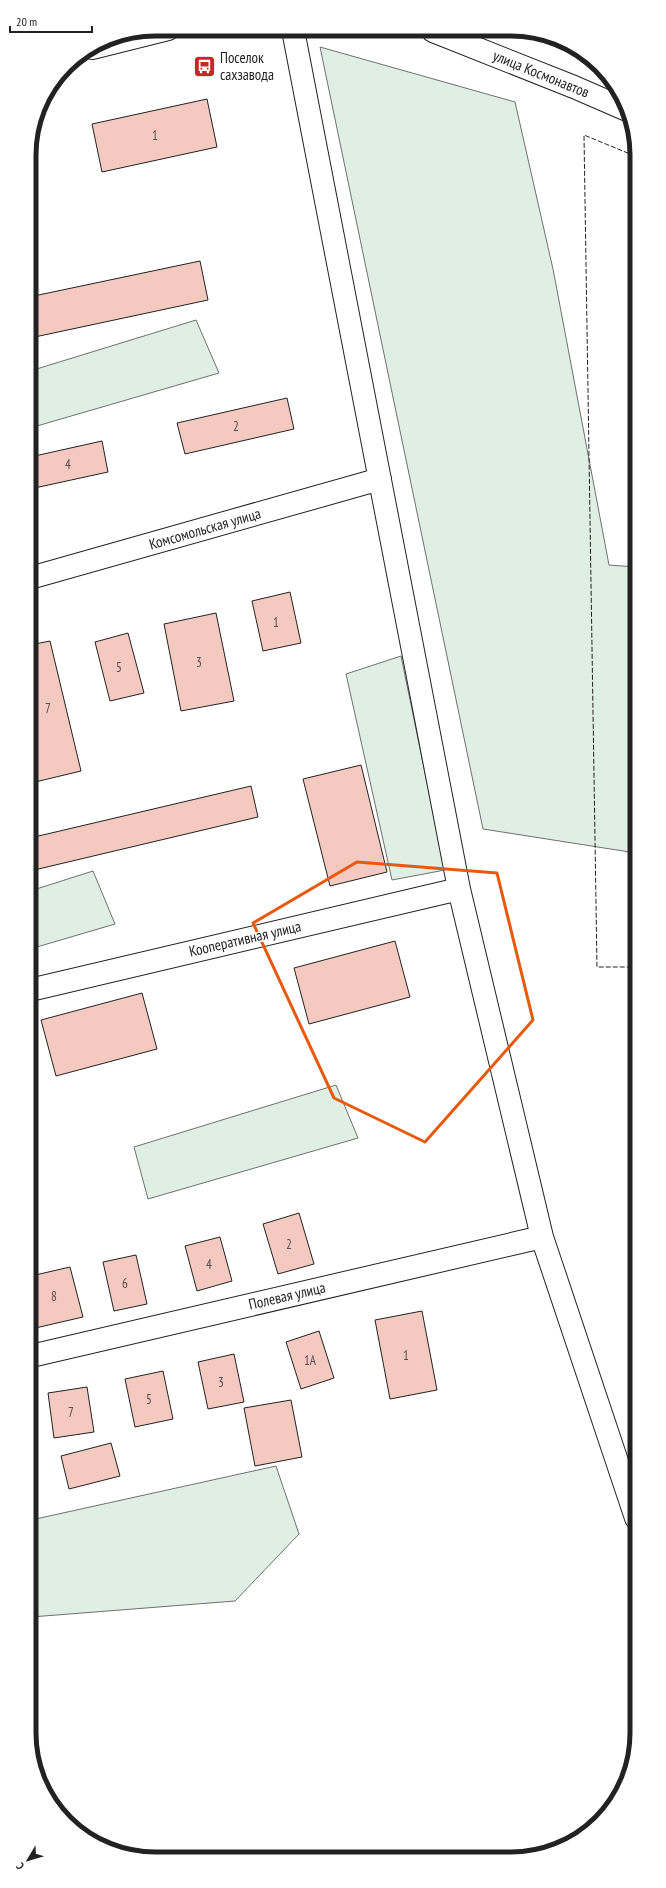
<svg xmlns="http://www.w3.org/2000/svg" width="666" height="1888" viewBox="0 0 666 1888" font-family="'PT Sans Narrow',sans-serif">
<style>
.green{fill:#e0efe3;stroke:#6f6f6f}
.building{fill:#f3c9c0;stroke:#222}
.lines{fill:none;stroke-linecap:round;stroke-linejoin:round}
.street-casing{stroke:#222;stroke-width:24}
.street{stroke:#fff;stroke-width:22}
.fence{stroke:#222;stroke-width:1;stroke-dasharray:5 2;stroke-linecap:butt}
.marked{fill:none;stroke:#e8590c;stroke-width:3;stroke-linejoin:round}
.labels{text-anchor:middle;stroke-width:3;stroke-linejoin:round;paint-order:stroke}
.number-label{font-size:13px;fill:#564c4a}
.poi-label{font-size:15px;fill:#222;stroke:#fff;text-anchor:start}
.street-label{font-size:15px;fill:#222;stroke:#fff}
.rim{fill:none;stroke:#222;stroke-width:5}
</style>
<rect width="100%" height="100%" fill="#fff"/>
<path class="green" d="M 517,31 L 536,31 L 574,46 Z
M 320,47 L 515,102 L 553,269 L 609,565 L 635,567 L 636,853 L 483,829 Z
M 196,320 L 219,373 L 30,428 L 30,371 Z
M 401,656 L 445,870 L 392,880 L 346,674 Z
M 93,871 L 115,924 L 30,949 L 30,891 Z
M 336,1085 L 358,1138 L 148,1199 L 134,1147 Z
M 276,1466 L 299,1534 L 235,1601 L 31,1617 L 31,1520 Z"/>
<path class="building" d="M 207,99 L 217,147 L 102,172 L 92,124 Z
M 29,146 L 37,187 L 29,189 Z
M 200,261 L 208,300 L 30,338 L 29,297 Z
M 287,398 L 294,429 L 185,454 L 177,423 Z
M 102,441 L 108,472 L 30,489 L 30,457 Z
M 290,592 L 301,643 L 263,651 L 252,601 Z
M 216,613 L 234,701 L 181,711 L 164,624 Z
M 128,633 L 144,693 L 110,701 L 95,642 Z
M 50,641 L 81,771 L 31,783 L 30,645 Z
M 361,765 L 387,872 L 330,886 L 303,779 Z
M 251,786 L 258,817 L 30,871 L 30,838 Z
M 395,941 L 410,997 L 309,1024 L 294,968 Z
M 142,993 L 157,1049 L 56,1076 L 41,1020 Z
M 299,1213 L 314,1264 L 278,1274 L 263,1224 Z
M 220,1237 L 232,1281 L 197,1291 L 185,1246 Z
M 136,1255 L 147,1304 L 114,1311 L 103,1262 Z
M 70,1267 L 83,1317 L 31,1329 L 31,1276 Z
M 422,1311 L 437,1390 L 390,1399 L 375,1320 Z
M 319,1331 L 334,1378 L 301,1389 L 286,1342 Z
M 234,1354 L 244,1402 L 208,1409 L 198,1362 Z
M 163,1371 L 173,1419 L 135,1427 L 125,1379 Z
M 87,1387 L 94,1432 L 54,1438 L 48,1393 Z
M 291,1400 L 302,1457 L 255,1466 L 244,1408 Z
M 111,1443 L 120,1476 L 69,1489 L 61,1456 Z"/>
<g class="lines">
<defs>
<path id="street" d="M 293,30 L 459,889 L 542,1237 L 636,1518
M 433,31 L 574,87 L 627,110
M 92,48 L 168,29
M 30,578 L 380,479
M 30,990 L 459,889
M 31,1356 L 542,1237"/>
</defs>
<use href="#street" class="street-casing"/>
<use href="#street" class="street"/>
<path class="fence" d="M 635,156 L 584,135 L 597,967 L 636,967"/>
</g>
<path class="marked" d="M 357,862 L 497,873 L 533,1020 L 425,1142 L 334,1098 L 253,923 Z"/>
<defs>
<symbol id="bus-square" viewBox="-11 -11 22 22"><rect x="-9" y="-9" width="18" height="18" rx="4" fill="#c62828" stroke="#fff"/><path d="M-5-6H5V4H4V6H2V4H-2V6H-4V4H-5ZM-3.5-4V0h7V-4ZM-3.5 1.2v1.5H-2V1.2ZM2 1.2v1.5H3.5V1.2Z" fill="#fff"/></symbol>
</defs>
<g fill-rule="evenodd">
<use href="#bus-square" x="192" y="54" width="25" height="25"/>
</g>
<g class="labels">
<g class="number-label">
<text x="155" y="140">1</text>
<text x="236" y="431">2</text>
<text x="68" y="469">4</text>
<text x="276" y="627">1</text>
<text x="199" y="667">3</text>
<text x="119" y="672">5</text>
<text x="48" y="713">7</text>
<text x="289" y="1249">2</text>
<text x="209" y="1269">4</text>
<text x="125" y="1288">6</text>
<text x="54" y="1301">8</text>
<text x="406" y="1360">1</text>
<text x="310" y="1365">1А</text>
<text x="221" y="1387">3</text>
<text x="149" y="1404">5</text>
<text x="71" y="1417">7</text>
</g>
<g class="poi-label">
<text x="220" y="63">Поселок<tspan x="220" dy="17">сахзавода</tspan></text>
</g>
<g class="street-label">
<text transform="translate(541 74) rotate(22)" y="5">улица Космонавтов</text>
<text transform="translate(205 529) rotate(-16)" y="5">Комсомольская улица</text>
<text transform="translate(245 939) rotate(-13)" y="5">Кооперативная улица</text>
<text transform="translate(287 1296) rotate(-13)" y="5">Полевая улица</text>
</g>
</g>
<path d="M0 0H666V1888H0ZM155 36H511A119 119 0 0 1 630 155V1733A119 119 0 0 1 511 1852H155A119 119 0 0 1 36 1733V155A119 119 0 0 1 155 36Z" fill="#fff" fill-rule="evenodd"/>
<path class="rim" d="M155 36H511A119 119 0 0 1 630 155V1733A119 119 0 0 1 511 1852H155A119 119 0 0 1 36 1733V155A119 119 0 0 1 155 36Z"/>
<g transform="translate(28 1860) rotate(232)" stroke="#ffffff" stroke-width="3" paint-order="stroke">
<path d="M0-3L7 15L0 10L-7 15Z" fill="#222222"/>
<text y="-6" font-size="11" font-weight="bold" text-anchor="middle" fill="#222222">С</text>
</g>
<path d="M10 26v6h82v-6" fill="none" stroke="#222222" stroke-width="2"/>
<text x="16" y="26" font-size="12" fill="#222222" stroke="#ffffff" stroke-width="3" paint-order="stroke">20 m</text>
</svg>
